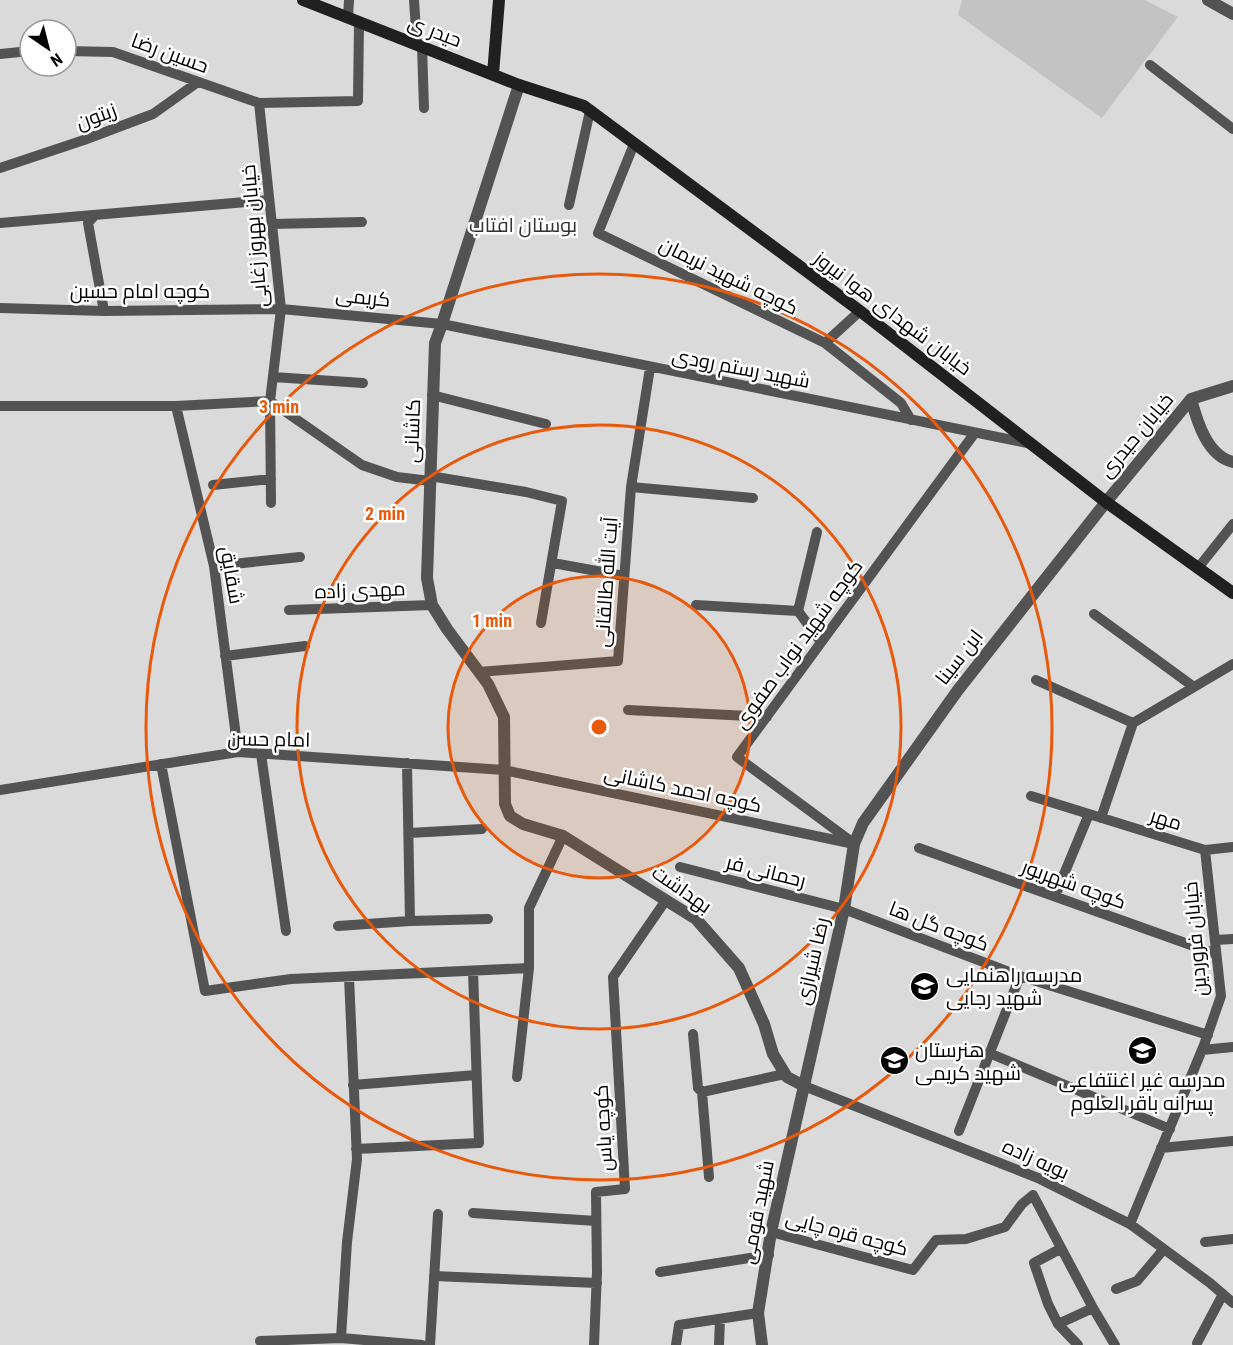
<svg xmlns="http://www.w3.org/2000/svg" width="1233" height="1345" viewBox="0 0 1233 1345" font-family="'Roboto Condensed',Cairo,sans-serif">
<style>
.green{fill:#dadada;fill-rule:evenodd}
.building{fill:#c3c3c3}
.lines{fill:none;stroke-linecap:round;stroke-linejoin:round}
.minor{stroke:#535353;stroke-width:10}
.tertiary{stroke:#535353;stroke-width:12}
.secondary{stroke:#202020;stroke-width:12}
.ring{fill:none;stroke:#e8590c;stroke-width:3}
.labels{text-anchor:middle;stroke-width:5;stroke-linejoin:round;paint-order:stroke}
.street-label{font-size:20px;fill:#000;stroke:#fff}
.park-label{font-size:20px;fill:#313131;stroke:#fff}
.poi-label{font-size:20px;fill:#000;stroke:#fff;text-anchor:start}
.centre{fill:#e8590c;stroke:#fff;stroke-width:3}
.ring-label{font-size:18px;text-anchor:middle;font-weight:bold;fill:#e8590c;stroke:#fff;stroke-width:5;stroke-linejoin:round;paint-order:stroke}
</style>
<rect width="100%" height="100%" fill="#fff"/>
<path class="green" d="M 0,0 L 1233,0 L 1233,1345 L 0,1345 ZM 30,30 L 66,30 L 66,66 L 30,66 Z"/>
<path class="building" d="M 962,0 L 1145,0 L 1178,17 L 1102,118 L 958,15 Z"/>
<g class="lines">
<path class="minor" d="M 414,0 L 417,45
M 348,18 L 349,0
M 422,46 L 424,108
M 66,51 L 113,52 L 259,103 L 358,101 L 359,22
M 0,54 L 30,51
M 1150,65 L 1233,129
M 259,103 L 281,309 L 270,401 L 271,503
M 634,144 L 598,233 L 825,343 L 901,403 L 911,420
M 0,168 L 84,140 L 153,114 L 198,82
M 569,205 L 590,111
M 95,215 L 88,223 L 104,311
M 0,223 L 269,200
M 272,224 L 362,222
M 0,308 L 104,311 L 281,309 L 442,324 L 1032,444
M 825,343 L 860,311
M 273,377 L 363,383
M 432,395 L 546,424
M 0,406 L 176,406 L 270,401 L 362,465 L 397,477 L 430,481
M 176,406 L 214,566 L 238,752
M 430,476 L 526,492 L 562,501 L 541,623
M 213,485 L 271,479
M 631,487 L 753,498
M 817,532 L 798,611 L 821,642
M 553,563 L 624,576
M 214,566 L 300,557
M 1198,568 L 1233,524
M 696,605 L 798,611
M 289,610 L 432,605
M 1094,614 L 1194,687
M 225,656 L 305,646
M 479,672 L 618,661 L 631,487 L 650,368
M 1036,680 L 1133,723
M 628,710 L 767,717
M 261,754 L 286,931
M 407,763 L 410,921 L 488,919
M 161,764 L 205,991 L 291,979 L 529,968
M 0,790 L 238,752 L 504,770 L 854,844
M 1031,796 L 1205,850 L 1233,847
M 1101,818 L 1133,723 L 1233,664
M 409,833 L 482,829
M 852,842 L 737,757 L 974,434
M 919,848 L 1216,954
M 680,867 L 844,909 L 1020,976 L 1208,1035
M 1055,896 L 1089,814
M 338,926 L 410,921
M 1215,940 L 1233,939
M 693,1034 L 698,1088 L 702,1092
M 1202,1050 L 1233,1047
M 989,1053 L 1170,1129
M 517,1077 L 529,968 L 529,908 L 563,836
M 353,1085 L 476,1075
M 804,1086 L 1038,1178 L 1130,1224 L 1210,1283 L 1233,1303
M 959,1131 L 1020,976
M 1161,1148 L 1233,1141
M 356,1149 L 479,1143 L 473,971
M 709,1177 L 702,1092 L 785,1074
M 473,1213 L 596,1221
M 1130,1224 L 1204,1045 L 1221,996 L 1205,850
M 771,1232 L 913,1270 L 936,1240 L 966,1239 L 1005,1227 L 1022,1204 L 1033,1195 L 1093,1308 L 1115,1345
M 1205,1242 L 1233,1239
M 1060,1249 L 1034,1263 L 1048,1304 L 1058,1324 L 1078,1345
M 660,1272 L 769,1255
M 434,1276 L 597,1283
M 1116,1289 L 1137,1281 L 1164,1249
M 1058,1324 L 1093,1308
M 341,1338 L 347,1242 L 357,1159 L 349,977
M 260,1341 L 341,1338 L 422,1345
M 1197,1343 L 1223,1294
M 430,1345 L 438,1214
M 594,1345 L 597,1272 L 596,1192 L 625,1189 L 613,977 L 666,900
M 676,1345 L 679,1325 L 758,1313
M 719,1345 L 720,1319"/>
<path class="tertiary" d="M 1208,0 L 1233,14
M 519,85 L 442,324 L 435,343 L 427,578 L 432,605 L 447,629 L 488,684 L 504,717 L 505,804 L 510,816 L 523,824 L 563,836 L 696,919 L 739,968 L 764,1024 L 773,1054 L 787,1077 L 804,1086
M 1191,399 L 1233,386
M 762,1345 L 758,1313 L 771,1232 L 844,909 L 854,844 L 863,823 L 958,690 L 1106,502 L 1191,399 C 1197,421 1207,456 1233,462"/>
<path class="secondary" d="M 303,0 L 519,85 L 584,106 L 860,311 L 1106,502 L 1233,593
M 493,74 L 499,0"/>
</g>
<circle cx="599" cy="727" r="151" fill="#e8590c" fill-opacity=".12"/>
<g class="ring">
<circle cx="599" cy="727" r="151"/>
<circle cx="599" cy="727" r="302"/>
<circle cx="599" cy="727" r="453"/>
</g>
<defs>
<symbol id="school-disc" viewBox="-11 -11 22 22"><circle r="9.5" fill="#000" stroke="#fff"/><path d="M0-5L7-2L0 1L-7-2ZM-4 1L0 2.5L4 1V4Q0 6-4 4Z" fill="#fff"/></symbol>
</defs>
<g fill-rule="evenodd">
<use href="#school-disc" x="908" y="970" width="33" height="33"/>
<use href="#school-disc" x="1126" y="1034" width="33" height="33"/>
<use href="#school-disc" x="878" y="1044" width="33" height="33"/>
</g>
<g class="labels">
<g class="street-label">
<text transform="translate(435 31) rotate(21)" y="7">حیدر ی</text>
<text transform="translate(170 53) rotate(20)" y="7">حسین رضا</text>
<text transform="translate(96 116) rotate(-20)" y="7">زیتون</text>
<text transform="translate(254 236) rotate(-95)" y="7">خیابان بهروز زغابی</text>
<text transform="translate(729 276) rotate(26)" y="7">کوچه شهید نریمان</text>
<text x="140" y="298">کوچه امام حسین</text>
<text transform="translate(363 297) rotate(6)" y="7">کریمی</text>
<text transform="translate(893 313) rotate(37)" y="7">خیابان شهدای هوا نیروز</text>
<text transform="translate(741 368) rotate(11)" y="7">شهید رستم رودی</text>
<text transform="translate(412 431) rotate(-88)" y="7">کاشانی</text>
<text transform="translate(1136 435) rotate(-50)" y="7">خیابان حیدری</text>
<text transform="translate(232 575) rotate(80)" y="7">شقایق</text>
<text transform="translate(606 582) rotate(-86)" y="7">آیت الله طالقانی</text>
<text transform="translate(360 590) rotate(-2)" y="7">مهدی زاده</text>
<text transform="translate(798 644) rotate(-54)" y="7">کوچه شهید نواب صفوی</text>
<text transform="translate(959 657) rotate(-52)" y="7">ابن سینا</text>
<text transform="translate(269 739) rotate(1)" y="7">امام حسن</text>
<text transform="translate(683 789) rotate(12)" y="7">کوچه احمد کاشانی</text>
<text transform="translate(1166 819) rotate(17)" y="7">مهر</text>
<text transform="translate(766 871) rotate(14)" y="7">رحمانی فر</text>
<text transform="translate(1074 884) rotate(20)" y="7">کوچه شهریور</text>
<text transform="translate(682 889) rotate(35)" y="7">بهداشت</text>
<text transform="translate(939 926) rotate(21)" y="7">کوچه گل ها</text>
<text transform="translate(1195 939) rotate(-95)" y="7">خیابان فروردین</text>
<text transform="translate(812 961) rotate(-77)" y="7">رضا شیرازی</text>
<text transform="translate(603 1128) rotate(-93)" y="7">کوچه یاس</text>
<text transform="translate(1036 1159) rotate(24)" y="7">بویه زاده</text>
<text transform="translate(757 1212) rotate(-79)" y="7">شهید قومی</text>
<text transform="translate(847 1233) rotate(15)" y="7">کوچه قره چایی</text>
</g>
<g class="park-label">
<text x="523" y="232">بوستان افتاب</text>
</g>
<g class="poi-label">
<text x="946" y="982">مدرسه راهنمایی<tspan x="946" dy="23">شهید رجایی</tspan></text>
<text x="915" y="1057">هنرستان<tspan x="915" dy="23">شهید کریمی</tspan></text>
<text x="1142" y="1087" text-anchor="middle">مدرسه غیر اغنتفاعی<tspan x="1142" dy="23">پسرانه باقر العلوم</tspan></text>
</g>
</g>
<circle cx="599" cy="727" r="9" class="centre"/>
<g class="ring-label">
<text x="279" y="413">3 min</text>
<text x="385" y="520">2 min</text>
<text x="492" y="627">1 min</text>
</g>
<g transform="translate(48 48) rotate(145)"><circle r="28" fill="#ffffff" stroke="#999999" stroke-width="1.5"/>
<path d="M0-4.5L10 22L0 15L-10 22Z" fill="#000000"/>
<text y="-9" font-size="16" font-weight="bold" text-anchor="middle" fill="#000000">N</text>
</g>
</svg>
